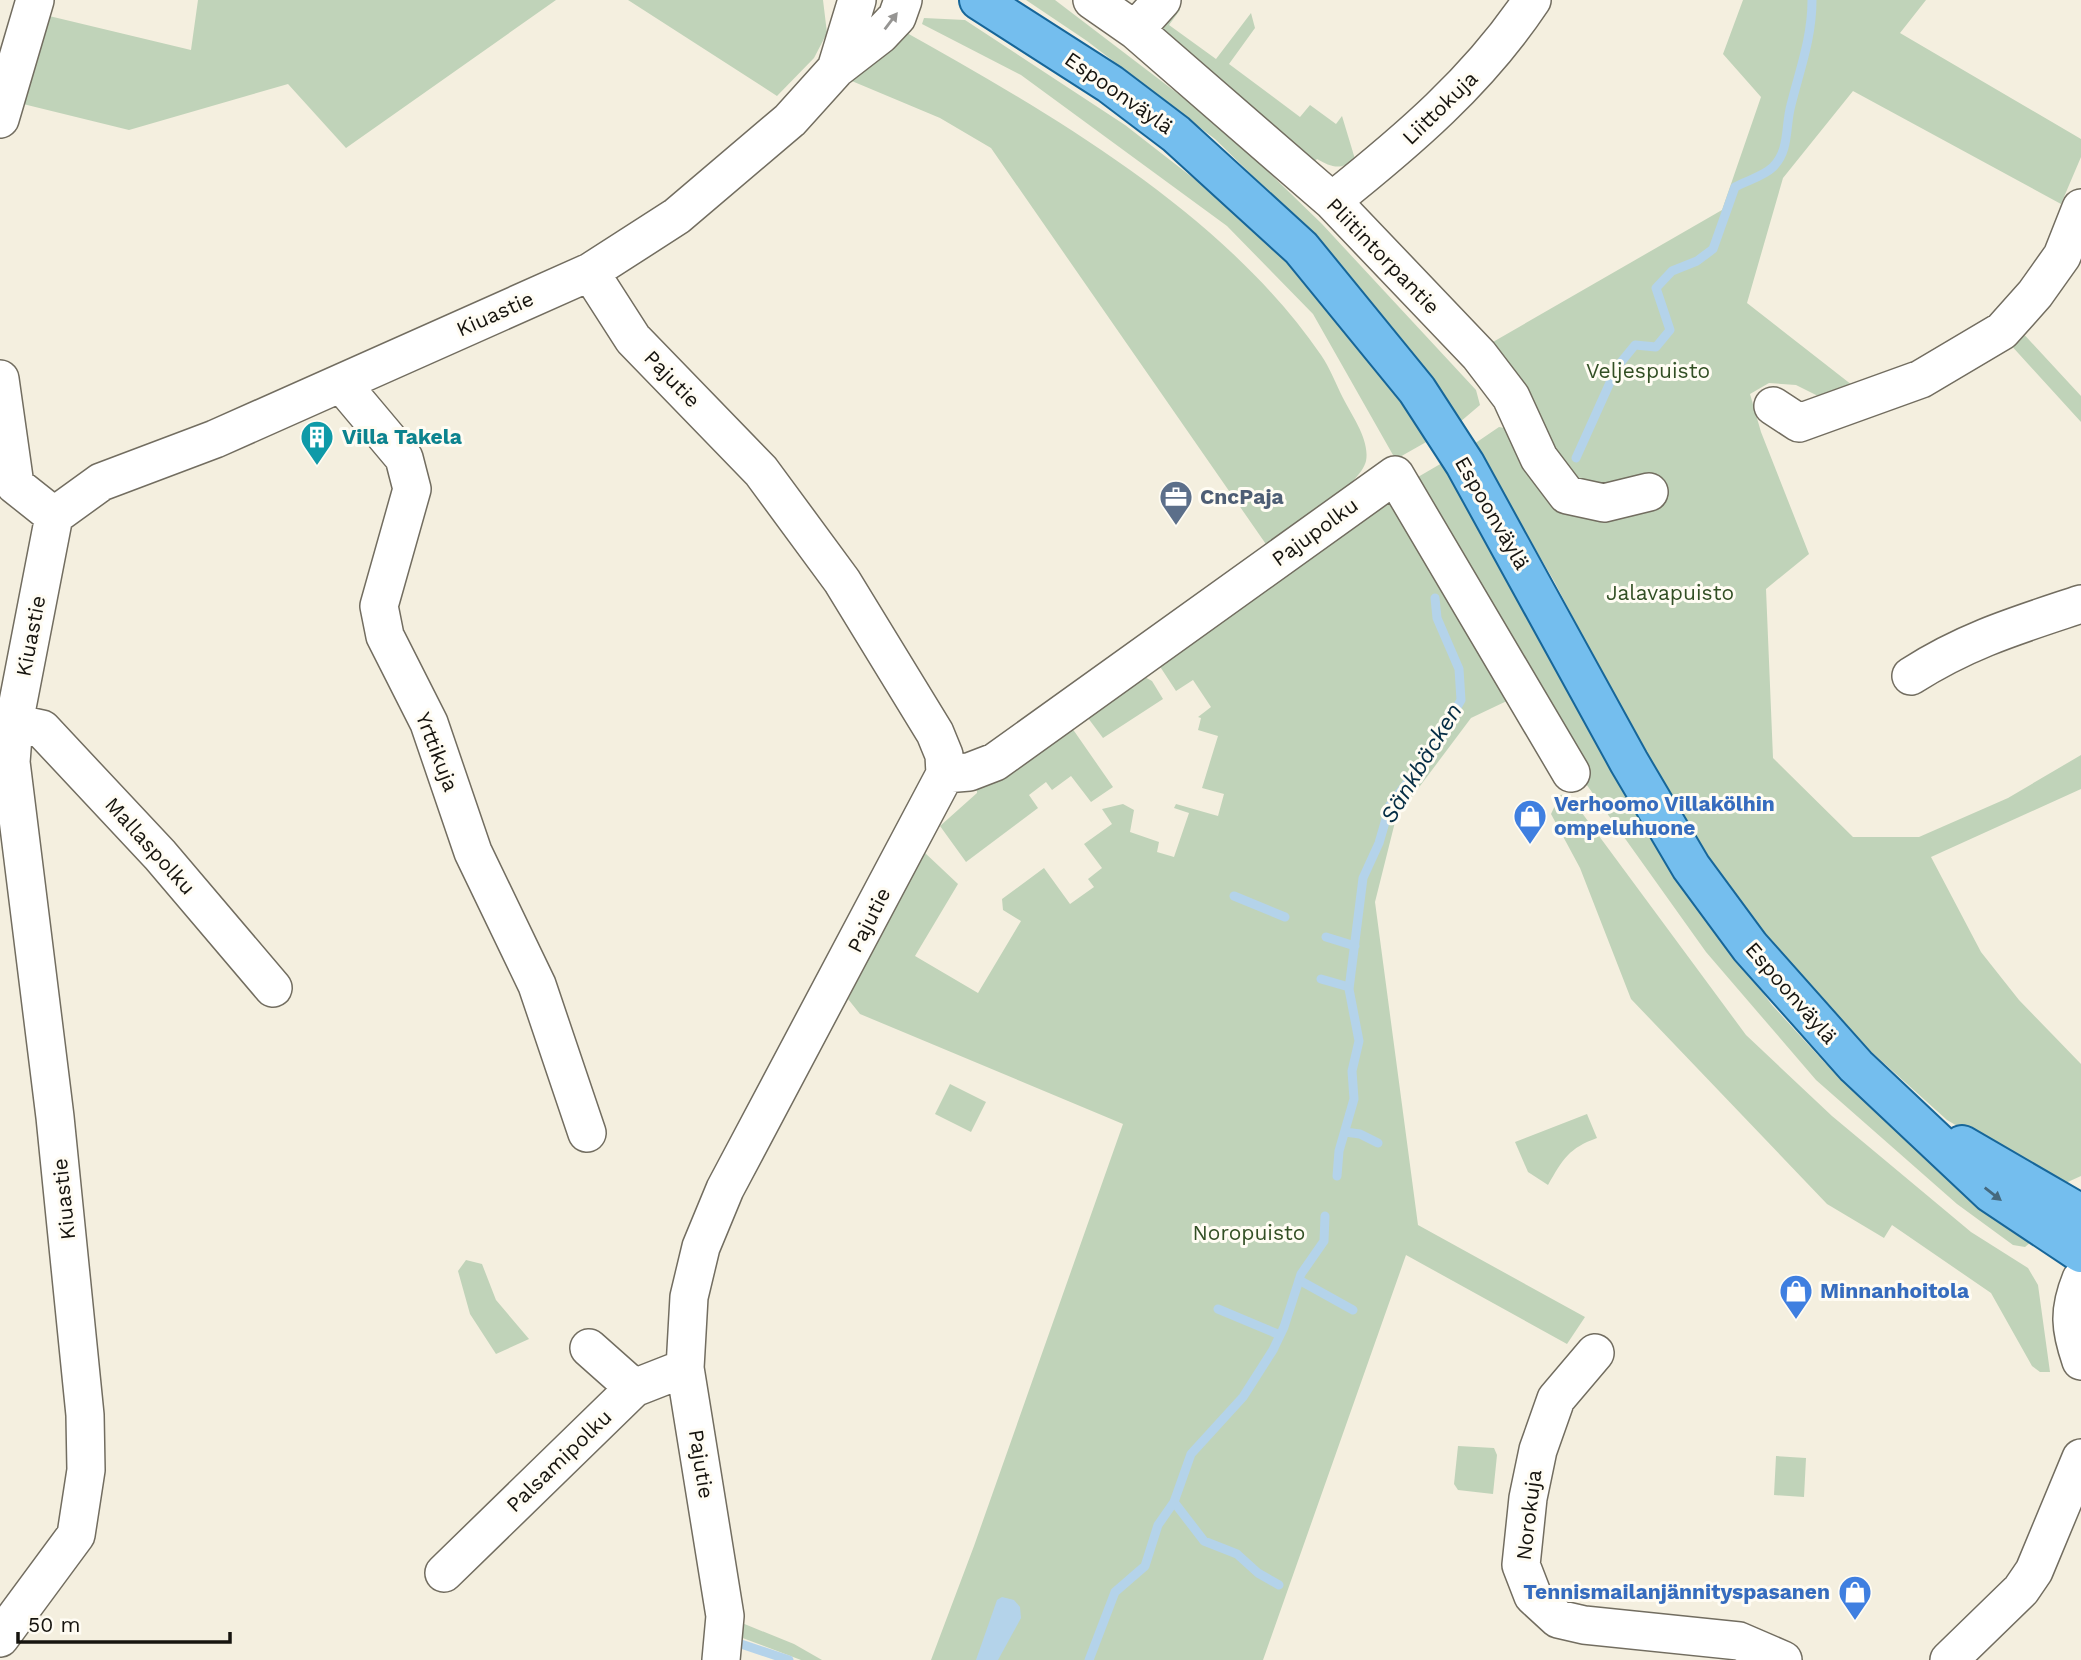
<svg xmlns="http://www.w3.org/2000/svg" width="2081" height="1660" viewBox="0 0 2081 1660" font-family="'Work Sans',sans-serif">
<style>
.green{fill:#c0d3b9}
.water{fill:#b4d3ea}
.lines{fill:none;stroke-linecap:round;stroke-linejoin:round}
.stream{stroke:#b4d3ea;stroke-width:9}
.minor-casing{stroke:#726d60;stroke-width:40}
.major-casing{stroke:#176699;stroke-width:42}
.minor{stroke:#fff;stroke-width:37}
.major{stroke:#74beee;stroke-width:38}
.oneway{fill:#969593}
.oneway2{fill:#45697e}
.labels{text-anchor:middle;stroke-width:6;stroke-linejoin:round;paint-order:stroke}
.street-label{font-size:21px;fill:#16140f;stroke:#fffcf3}
.park-label{font-size:21px;fill:#324f24;stroke:#fffcf3}
.culture-label{font-size:21px;font-weight:bold;fill:#0d838f;stroke:#fffcf3;text-anchor:start}
.service-label{font-size:21px;font-weight:bold;fill:#4e5e75;stroke:#fffcf3;text-anchor:start}
.shop-label{font-size:21px;font-weight:bold;fill:#366cbe;stroke:#fffcf3;text-anchor:start}
.water-label{font-size:23px;font-style:italic;fill:#042c44;stroke:#fffcf3}
</style>
<rect width="100%" height="100%" fill="#f4efdf"/>
<path class="green" d="M 198,0 L 556,0 L 346,148 L 288,84 L 129,130 L 19,103 L 45,15 L 191,50 Z
M 628,0 L 823,0 L 827,33 L 814,58 L 777,96 Z
M 1026,0 L 1055,0 L 1223,128 L 1322,224 L 1476,390 L 1480,405 L 1460,422 L 1434,380 L 1311,233 L 1215,139 L 1087,41 Z
M 1743,0 L 1926,0 L 1900,33 L 2081,139 L 2081,157 L 2061,204 L 1853,91 L 1783,178 L 1747,303 L 1852,385 L 1838,393 L 1820,397 L 1796,385 L 1769,383 L 1750,394 L 1761,432 L 1809,554 L 1766,589 L 1773,758 L 1853,837 L 1919,837 L 2008,798 L 2081,755 L 2081,789 L 1931,857 L 1981,952 L 2019,1000 L 2081,1064 L 2081,1176 L 2059,1186 L 1947,1120 L 1835,1019 L 1732,893 L 1647,759 L 1554,581 L 1474,444 L 1499,427 L 1510,429 C 1519,440 1522,451 1528,463 C 1562,526 1592,515 1651,498 L 1645,484 C 1634,487 1620,493 1609,493 C 1555,494 1544,429 1523,393 C 1513,377 1498,362 1486,346 L 1722,210 L 1761,97 L 1723,54 Z
M 1176,3 L 1180,10 L 1169,25 L 1216,59 L 1251,13 L 1255,28 L 1229,64 L 1300,117 L 1310,105 L 1336,124 L 1342,116 L 1355,159 C 1341,171 1331,167 1317,159 L 1312,164 L 1172,42 L 1161,27 Z
M 924,18 L 965,20 L 1125,125 L 1233,209 L 1291,266 L 1402,399 L 1428,441 L 1398,458 L 1393,455 L 1313,314 L 1227,226 L 1021,75 L 922,24 Z
M 898,28 C 1048,112 1222,211 1321,355 C 1330,368 1336,384 1343,398 C 1352,416 1370,440 1366,461 C 1361,484 1291,534 1270,550 L 991,148 L 940,118 L 847,79 Z
M 2019,329 L 2081,396 L 2081,422 L 2009,343 Z
M 1442,463 L 1635,812 L 1696,905 L 1772,1005 L 1825,1063 L 2031,1242 L 2025,1247 L 2013,1245 L 1957,1204 L 1816,1080 L 1706,952 L 1574,767 L 1413,483 L 1418,477 Z
M 1390,500 L 1511,699 L 1471,718 L 1396,818 L 1375,902 L 1418,1225 L 1585,1317 L 1567,1344 L 1406,1255 L 1263,1660 L 931,1660 L 974,1546 L 1123,1124 L 860,1014 L 848,999 L 924,852 L 958,884 L 915,956 L 978,993 L 1021,921 L 1003,910 L 1002,899 L 1044,868 L 1070,904 L 1094,887 L 1088,879 L 1102,868 L 1084,844 L 1112,824 L 1102,809 L 1123,804 L 1134,810 L 1130,832 L 1159,842 L 1157,852 L 1174,857 L 1189,813 L 1174,808 L 1176,804 L 1218,816 L 1224,794 L 1202,788 L 1218,736 L 1198,730 L 1201,718 L 1198,717 L 1211,707 L 1193,680 L 1176,691 L 1159,665 Z
M 1143,676 L 1152,681 L 1163,699 L 1103,738 L 1088,718 Z
M 1072,728 L 1113,787 L 1091,802 L 1071,776 L 1052,790 L 1046,782 L 1029,795 L 1038,808 L 966,862 L 940,826 L 977,793 L 977,782 Z
M 1568,794 L 1746,1035 L 1832,1116 L 1971,1232 L 2028,1268 L 2038,1285 L 2050,1372 L 2040,1372 L 2032,1366 L 1991,1293 L 1892,1225 L 1884,1238 L 1827,1204 L 1631,999 L 1580,868 L 1551,814 L 1560,795 Z
M 950,1084 L 986,1102 L 971,1132 L 935,1114 Z
M 1587,1114 L 1597,1138 C 1569,1148 1563,1159 1548,1185 L 1528,1172 L 1515,1142 Z
M 466,1260 L 482,1264 L 496,1300 L 529,1339 L 496,1354 L 470,1314 L 458,1271 Z
M 1458,1446 L 1494,1448 L 1497,1455 L 1493,1494 L 1458,1490 L 1454,1484 Z
M 1776,1456 L 1806,1458 L 1804,1497 L 1774,1495 Z
M 742,1623 L 794,1644 L 822,1660 L 801,1660 L 740,1637 Z"/>
<path class="water" d="M 1002,1597 L 1014,1600 L 1020,1607 L 1021,1618 L 998,1660 L 976,1660 L 997,1600 Z"/>
<g class="lines">
<path class="stream" d="M 1576,458 L 1617,367 L 1635,345 L 1656,347 L 1670,330 L 1656,288 L 1672,271 L 1697,261 L 1713,249 L 1735,187 C 1746,181 1764,176 1773,167 C 1790,150 1785,126 1791,105 C 1800,69 1812,38 1812,0
M 1234,896 L 1285,917
M 1326,937 L 1355,946
M 1321,979 L 1349,987
M 1345,1132 L 1360,1134 L 1378,1143
M 1337,1176 L 1339,1151 L 1354,1099 L 1352,1071 L 1359,1041 L 1349,989 L 1363,878 L 1379,843 L 1390,805 L 1433,749 L 1461,700 L 1459,669 L 1437,618 L 1435,598
M 1299,1280 L 1353,1310
M 1218,1309 L 1280,1335
M 1174,1502 L 1204,1541 L 1237,1554 L 1258,1573 L 1279,1585
M 741,1644 L 789,1660
M 1089,1660 L 1115,1592 L 1145,1566 L 1158,1525 L 1174,1502 L 1191,1454 L 1243,1397 L 1273,1350 L 1284,1327 L 1301,1274 L 1324,1241 L 1325,1216"/>
<defs>
<path id="minor" d="M 1092,0 L 1135,30 L 1332,201 L 1479,355 L 1511,397 L 1539,458 L 1567,495 L 1604,503 L 1649,492
M 1135,30 L 1162,0
M 836,69 L 857,0
M 0,119 L 35,0
M 1332,201 C 1407,141 1478,81 1532,0
M 590,272 L 633,339 L 761,471 L 842,581 L 935,733 L 944,755 L 945,774 L 725,1189 L 701,1247 L 689,1297 L 685,1368 L 725,1616 L 721,1660
M 0,379 L 15,485 L 54,516
M 341,383 L 404,458 L 412,489 L 379,606 L 385,636 L 429,723 L 473,852 L 537,985 L 587,1133
M 1773,406 L 1799,423 L 1921,379 L 2002,331 L 2035,294 L 2062,256 L 2081,208
M 1911,676 C 1967,640 2018,625 2081,604
M 14,723 L 42,729 L 160,855 L 273,988
M 945,774 L 969,772 L 995,762 L 1395,475 L 1571,773
M 2081,1279 C 2068,1311 2070,1329 2081,1361
M 589,1348 L 634,1388
M 1595,1353 L 1556,1399 L 1538,1450 L 1528,1498 L 1521,1565 L 1533,1596 L 1558,1619 L 1584,1625 L 1739,1641 L 1783,1660
M 444,1573 L 634,1388 L 685,1368
M 0,1638 L 76,1535 L 86,1470 L 85,1415 L 55,1117 L 11,762 L 14,723 L 54,516 L 101,482 L 215,439 L 590,272 L 677,216 L 790,120 L 836,69 L 880,35 L 897,17 L 903,0
M 1949,1660 L 2021,1590 L 2034,1571 L 2081,1458"/>
<path id="major" d="M 979,0 L 1110,84 L 1176,134 L 1301,248 L 1417,390 L 1465,464 L 1629,762 L 1691,867 L 1750,947 L 1856,1066 L 1991,1193 L 2081,1253
M 1962,1145 L 2081,1214"/>
</defs>
<use href="#minor" class="minor-casing"/>
<use href="#major" class="major-casing"/>
<use href="#minor" class="minor"/>
<use href="#major" class="major"/>
</g>
<defs><path id="oneway-solid" d="M-6-.8H1V-3.2L6.5 0L1 3.2V.8H-6Z" transform="scale(1.75)"/></defs>
<use class="oneway" href="#oneway-solid" transform="translate(891 21) rotate(-53)"/>
<use class="oneway2" href="#oneway-solid" transform="translate(1993 1194) rotate(38)"/>
<defs>
<symbol id="building-pin" viewBox="-11 -11 22 30"><path d="M0 17L-7.5 6A9.5 9.5 0 1 1 7.5 6Z" fill="#0f9aa8" stroke="#fffcf3"/><path d="M-4-6H4V6H1V3H-1V6H-4ZM-2.5-4.3h1.7v1.8h-1.7ZM.8-4.3h1.7v1.8H.8ZM-2.5-1h1.7V.8h-1.7ZM.8-1h1.7V.8H.8Z" fill="#fff"/></symbol>
<symbol id="office-pin" viewBox="-11 -11 22 30"><path d="M0 17L-7.5 6A9.5 9.5 0 1 1 7.5 6Z" fill="#5c6f8a" stroke="#fffcf3"/><path d="M-6-3h4V-5.5h4V-3h4V5H-6ZM-1-4.5V-3h2v-1.5ZM-6 0V1H6V0Z" fill="#fff"/></symbol>
<symbol id="shop-pin" viewBox="-11 -11 22 30"><path d="M0 17L-7.5 6A9.5 9.5 0 1 1 7.5 6Z" fill="#3f7fe0" stroke="#fffcf3"/><path d="M-5-2.5h2.3a2.7 3.5 0 0 1 5.4 0H5L5.5 6h-11ZM-1.5-2.5h3a1.5 2.3 0 0 0-3 0Z" fill="#fff"/></symbol>
</defs>
<g fill-rule="evenodd">
<use href="#building-pin" x="298" y="418" width="38" height="52"/>
<use href="#office-pin" x="1157" y="478" width="38" height="52"/>
<use href="#shop-pin" x="1511" y="797" width="38" height="52"/>
<use href="#shop-pin" x="1777" y="1272" width="38" height="52"/>
<use href="#shop-pin" x="1836" y="1573" width="38" height="52"/>
</g>
<g class="labels">
<g class="street-label">
<text transform="translate(1119 93) rotate(35)" y="7">Espoonväylä</text>
<text transform="translate(1440 108) rotate(-44)" y="7">Liittokuja</text>
<text transform="translate(1383 256) rotate(46)" y="7">Pliitintorpantie</text>
<text transform="translate(495 314) rotate(-24)" y="7">Kiuastie</text>
<text transform="translate(672 379) rotate(46)" y="7">Pajutie</text>
<text transform="translate(1492 513) rotate(60)" y="7">Espoonväylä</text>
<text transform="translate(1315 532) rotate(-36)" y="7">Pajupolku</text>
<text transform="translate(31 636) rotate(-79)" y="7">Kiuastie</text>
<text transform="translate(437 752) rotate(69)" y="7">Yrttikuja</text>
<text transform="translate(150 846) rotate(48)" y="7">Mallaspolku</text>
<text transform="translate(869 920) rotate(-63)" y="7">Pajutie</text>
<text transform="translate(1791 993) rotate(49)" y="7">Espoonväylä</text>
<text transform="translate(64 1199) rotate(-96)" y="7">Kiuastie</text>
<text transform="translate(559 1461) rotate(-44)" y="7">Palsamipolku</text>
<text transform="translate(701 1464) rotate(81)" y="7">Pajutie</text>
<text transform="translate(1529 1515) rotate(-83)" y="7">Norokuja</text>
</g>
<g class="park-label">
<text x="1648" y="378">Veljespuisto</text>
<text x="1670" y="600">Jalavapuisto</text>
<text x="1249" y="1240">Noropuisto</text>
</g>
<g class="culture-label">
<text x="342" y="444">Villa Takela</text>
</g>
<g class="service-label">
<text x="1200" y="504">CncPaja</text>
</g>
<g class="shop-label">
<text x="1554" y="811">Verhoomo Villakölhin<tspan x="1554" dy="24">ompeluhuone</tspan></text>
<text x="1820" y="1298">Minnanhoitola</text>
<text x="1830" y="1599" text-anchor="end">Tennismailanjännityspasanen</text>
</g>
<g class="water-label">
<text transform="translate(1421 763) rotate(-59)" y="8">Sänkbäcken</text>
</g>
</g>
<path d="M18 1632v10h212v-10" fill="none" stroke="#16140f" stroke-width="3.5"/>
<text x="28" y="1632" font-size="21" fill="#16140f" stroke="#fffcf3" stroke-width="5" paint-order="stroke">50 m</text>
</svg>
